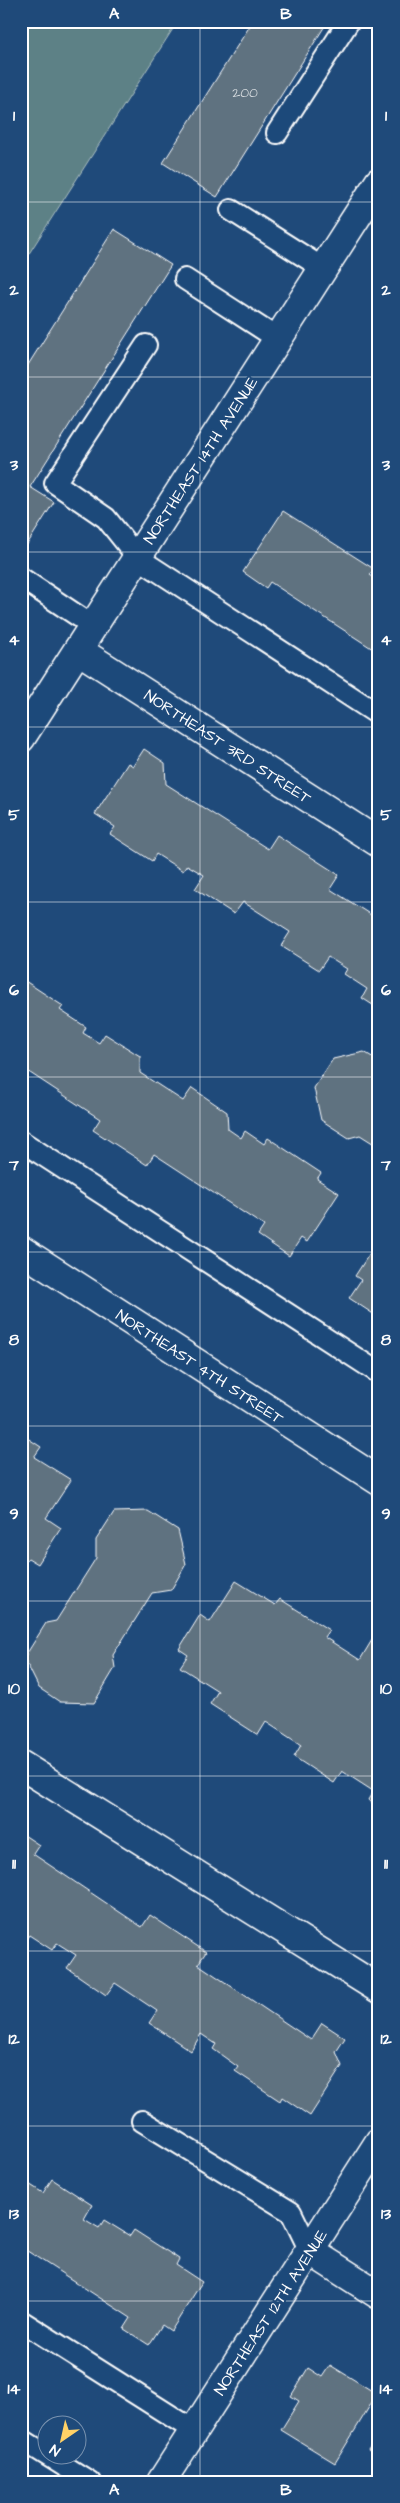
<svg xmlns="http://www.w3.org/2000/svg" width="400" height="2503" viewBox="0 0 400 2503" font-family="'Architects Daughter',sans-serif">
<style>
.green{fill:#5d8186;stroke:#aec0c2}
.building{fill:#5f7280;stroke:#fff}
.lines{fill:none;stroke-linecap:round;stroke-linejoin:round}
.lane-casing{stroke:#fff;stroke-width:24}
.street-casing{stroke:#fff;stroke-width:31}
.secondary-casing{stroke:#fff;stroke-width:31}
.lane{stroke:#1f4a7a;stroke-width:20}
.street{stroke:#1f4a7a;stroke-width:28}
.secondary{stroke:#1f4a7a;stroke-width:28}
.grid{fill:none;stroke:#fff;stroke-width:1;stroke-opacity:0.55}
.labels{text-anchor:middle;stroke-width:4;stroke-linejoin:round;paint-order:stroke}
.number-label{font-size:14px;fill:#d7dcdf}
.street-label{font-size:16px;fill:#fff;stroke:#1f4a7a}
.neatline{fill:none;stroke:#fff;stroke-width:2}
.grid-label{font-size:16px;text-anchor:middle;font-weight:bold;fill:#fff}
</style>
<rect width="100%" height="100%" fill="#1f4a7a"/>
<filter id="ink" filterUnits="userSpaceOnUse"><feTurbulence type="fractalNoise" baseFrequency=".02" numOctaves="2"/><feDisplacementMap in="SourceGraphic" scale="10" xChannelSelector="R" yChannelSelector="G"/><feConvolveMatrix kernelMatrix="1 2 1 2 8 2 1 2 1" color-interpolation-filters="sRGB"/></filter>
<g filter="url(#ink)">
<path class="green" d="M 21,21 L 178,21 L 21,266 Z"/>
<path class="building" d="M 253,21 L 328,21 L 217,197 L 163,163 Z
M 114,229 L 171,265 L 30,487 L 54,502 L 21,554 L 21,376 Z
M 283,511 L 374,569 L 370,575 L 379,581 L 379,653 L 270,582 L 266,588 L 243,572 Z
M 144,749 L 165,763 L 166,784 L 268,849 L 277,835 L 339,875 L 330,889 L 379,920 L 379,1009 L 362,998 L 367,989 L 344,974 L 347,969 L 328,957 L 319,970 L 281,946 L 290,932 L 243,902 L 234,914 L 195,889 L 204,875 L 187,865 L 183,871 L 156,854 L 152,861 L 110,834 L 115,827 L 95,814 L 128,763 L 133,766 Z
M 22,979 L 63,1006 L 60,1010 L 86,1027 L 83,1033 L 99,1043 L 105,1034 L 140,1056 L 140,1073 L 183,1101 L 192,1088 L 227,1112 L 228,1129 L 241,1138 L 245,1131 L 264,1144 L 268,1138 L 321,1173 L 317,1179 L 339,1193 L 307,1242 L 301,1238 L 289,1256 L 258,1235 L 264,1226 L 154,1154 L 147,1165 L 93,1130 L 100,1119 L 21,1067 Z
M 364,1052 L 379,1061 L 379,1147 L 360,1135 L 349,1138 L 321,1120 L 314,1088 L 333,1059 Z
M 379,1239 L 379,1315 L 378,1317 L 349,1298 L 361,1280 L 355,1276 Z
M 21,1434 L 41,1447 L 34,1457 L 71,1480 L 46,1518 L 61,1528 L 38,1564 L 28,1558 L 21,1568 Z
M 148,1511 L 178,1530 L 186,1564 L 171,1590 L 152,1593 L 113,1655 L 115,1668 L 94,1703 L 60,1702 L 39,1688 L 24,1658 L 46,1623 L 56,1621 L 96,1558 L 96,1540 L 114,1512 Z
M 236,1581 L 275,1605 L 280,1599 L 329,1630 L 324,1637 L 360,1660 L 372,1640 L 375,1641 L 379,1635 L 379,1807 L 368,1800 L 373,1791 L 342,1771 L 334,1783 L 294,1757 L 301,1745 L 266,1722 L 258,1735 L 210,1704 L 218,1691 L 180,1667 L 188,1655 L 179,1649 L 200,1615 L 210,1622 Z
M 21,1833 L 39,1845 L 33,1854 L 142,1927 L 150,1915 L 206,1952 L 198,1964 L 311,2040 L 322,2023 L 345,2038 L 336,2052 L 342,2066 L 310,2116 L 282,2097 L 280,2101 L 235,2071 L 238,2067 L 213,2049 L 216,2044 L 201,2034 L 191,2051 L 149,2023 L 157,2011 L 115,1983 L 106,1995 L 67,1968 L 76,1955 L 57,1943 L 52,1950 L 29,1935 L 25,1941 L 21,1938 Z
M 21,2179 L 43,2193 L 52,2179 L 92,2205 L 84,2219 L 99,2228 L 104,2220 L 130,2236 L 134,2230 L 179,2259 L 176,2265 L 202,2282 L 171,2331 L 162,2325 L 149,2345 L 124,2329 L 131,2318 L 21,2247 Z
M 330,2365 L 377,2394 L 335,2463 L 281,2430 L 299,2401 L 291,2396 L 308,2368 L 322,2377 Z
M 379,2433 L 379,2457 L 368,2450 Z"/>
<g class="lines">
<defs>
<path id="lane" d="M 277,133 L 349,21
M 231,210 L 324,269
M 185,279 L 278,339
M 146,345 L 55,483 L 106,518 L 138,558 L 379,715
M 21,578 L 93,626
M 21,1141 L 379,1373
M 142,2121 L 291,2212 L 310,2251
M 21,2321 L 193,2430
M 21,2439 L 90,2482"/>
<path id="street" d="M 78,650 L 379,843
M 21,1250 L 379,1481
M 21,1765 L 379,1989
M 310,2251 L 379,2295
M 161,2482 L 379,2142"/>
<path id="secondary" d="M 21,738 L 379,182"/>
</defs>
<use href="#lane" class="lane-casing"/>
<use href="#street" class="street-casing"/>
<use href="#secondary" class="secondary-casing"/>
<use href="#lane" class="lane"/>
<use href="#street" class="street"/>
<use href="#secondary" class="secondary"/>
</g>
</g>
<path class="grid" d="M 200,21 L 200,2482M 21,202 L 379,202M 21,377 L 379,377M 21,552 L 379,552M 21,727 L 379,727M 21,902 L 379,902M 21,1077 L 379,1077M 21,1252 L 379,1252M 21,1426 L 379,1426M 21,1601 L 379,1601M 21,1776 L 379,1776M 21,1951 L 379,1951M 21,2126 L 379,2126M 21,2301 L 379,2301"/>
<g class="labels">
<g class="number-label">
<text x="245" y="97">200</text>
</g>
<g class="street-label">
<text transform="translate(200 460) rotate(-57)" y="6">NORTHEAST 14TH AVENUE</text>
<text transform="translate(228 746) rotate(33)" y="6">NORTHEAST 3RD STREET</text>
<text transform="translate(200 1366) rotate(33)" y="6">NORTHEAST 4TH STREET</text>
<text transform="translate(270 2312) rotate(-57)" y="6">NORTHEAST 12TH AVENUE</text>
</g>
</g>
<rect width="400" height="2503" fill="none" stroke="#1f4a7a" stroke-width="55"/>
<g transform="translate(62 2440) rotate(214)"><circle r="24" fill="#1f4a7a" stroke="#7992af"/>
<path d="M0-4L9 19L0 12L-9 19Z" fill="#ffd166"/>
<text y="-8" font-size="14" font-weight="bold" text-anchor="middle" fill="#ffffff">N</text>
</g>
<rect x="28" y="28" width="344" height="2448" class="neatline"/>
<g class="grid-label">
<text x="114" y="19">A</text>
<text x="286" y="19">B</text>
<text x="14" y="121">1</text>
<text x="386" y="121">1</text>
<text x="14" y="295">2</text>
<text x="386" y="295">2</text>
<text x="14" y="470">3</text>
<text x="386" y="470">3</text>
<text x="14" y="645">4</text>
<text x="386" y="645">4</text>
<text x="14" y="820">5</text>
<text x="386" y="820">5</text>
<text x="14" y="995">6</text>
<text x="386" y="995">6</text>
<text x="14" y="1170">7</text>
<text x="386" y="1170">7</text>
<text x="14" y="1345">8</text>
<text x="386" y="1345">8</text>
<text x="14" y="1519">9</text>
<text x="386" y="1519">9</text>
<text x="14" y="1694">10</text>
<text x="386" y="1694">10</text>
<text x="14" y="1869">11</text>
<text x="386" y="1869">11</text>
<text x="14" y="2044">12</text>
<text x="386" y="2044">12</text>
<text x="14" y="2219">13</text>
<text x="386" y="2219">13</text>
<text x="14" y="2394">14</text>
<text x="386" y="2394">14</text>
<text x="114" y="2495">A</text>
<text x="286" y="2495">B</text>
</g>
</svg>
